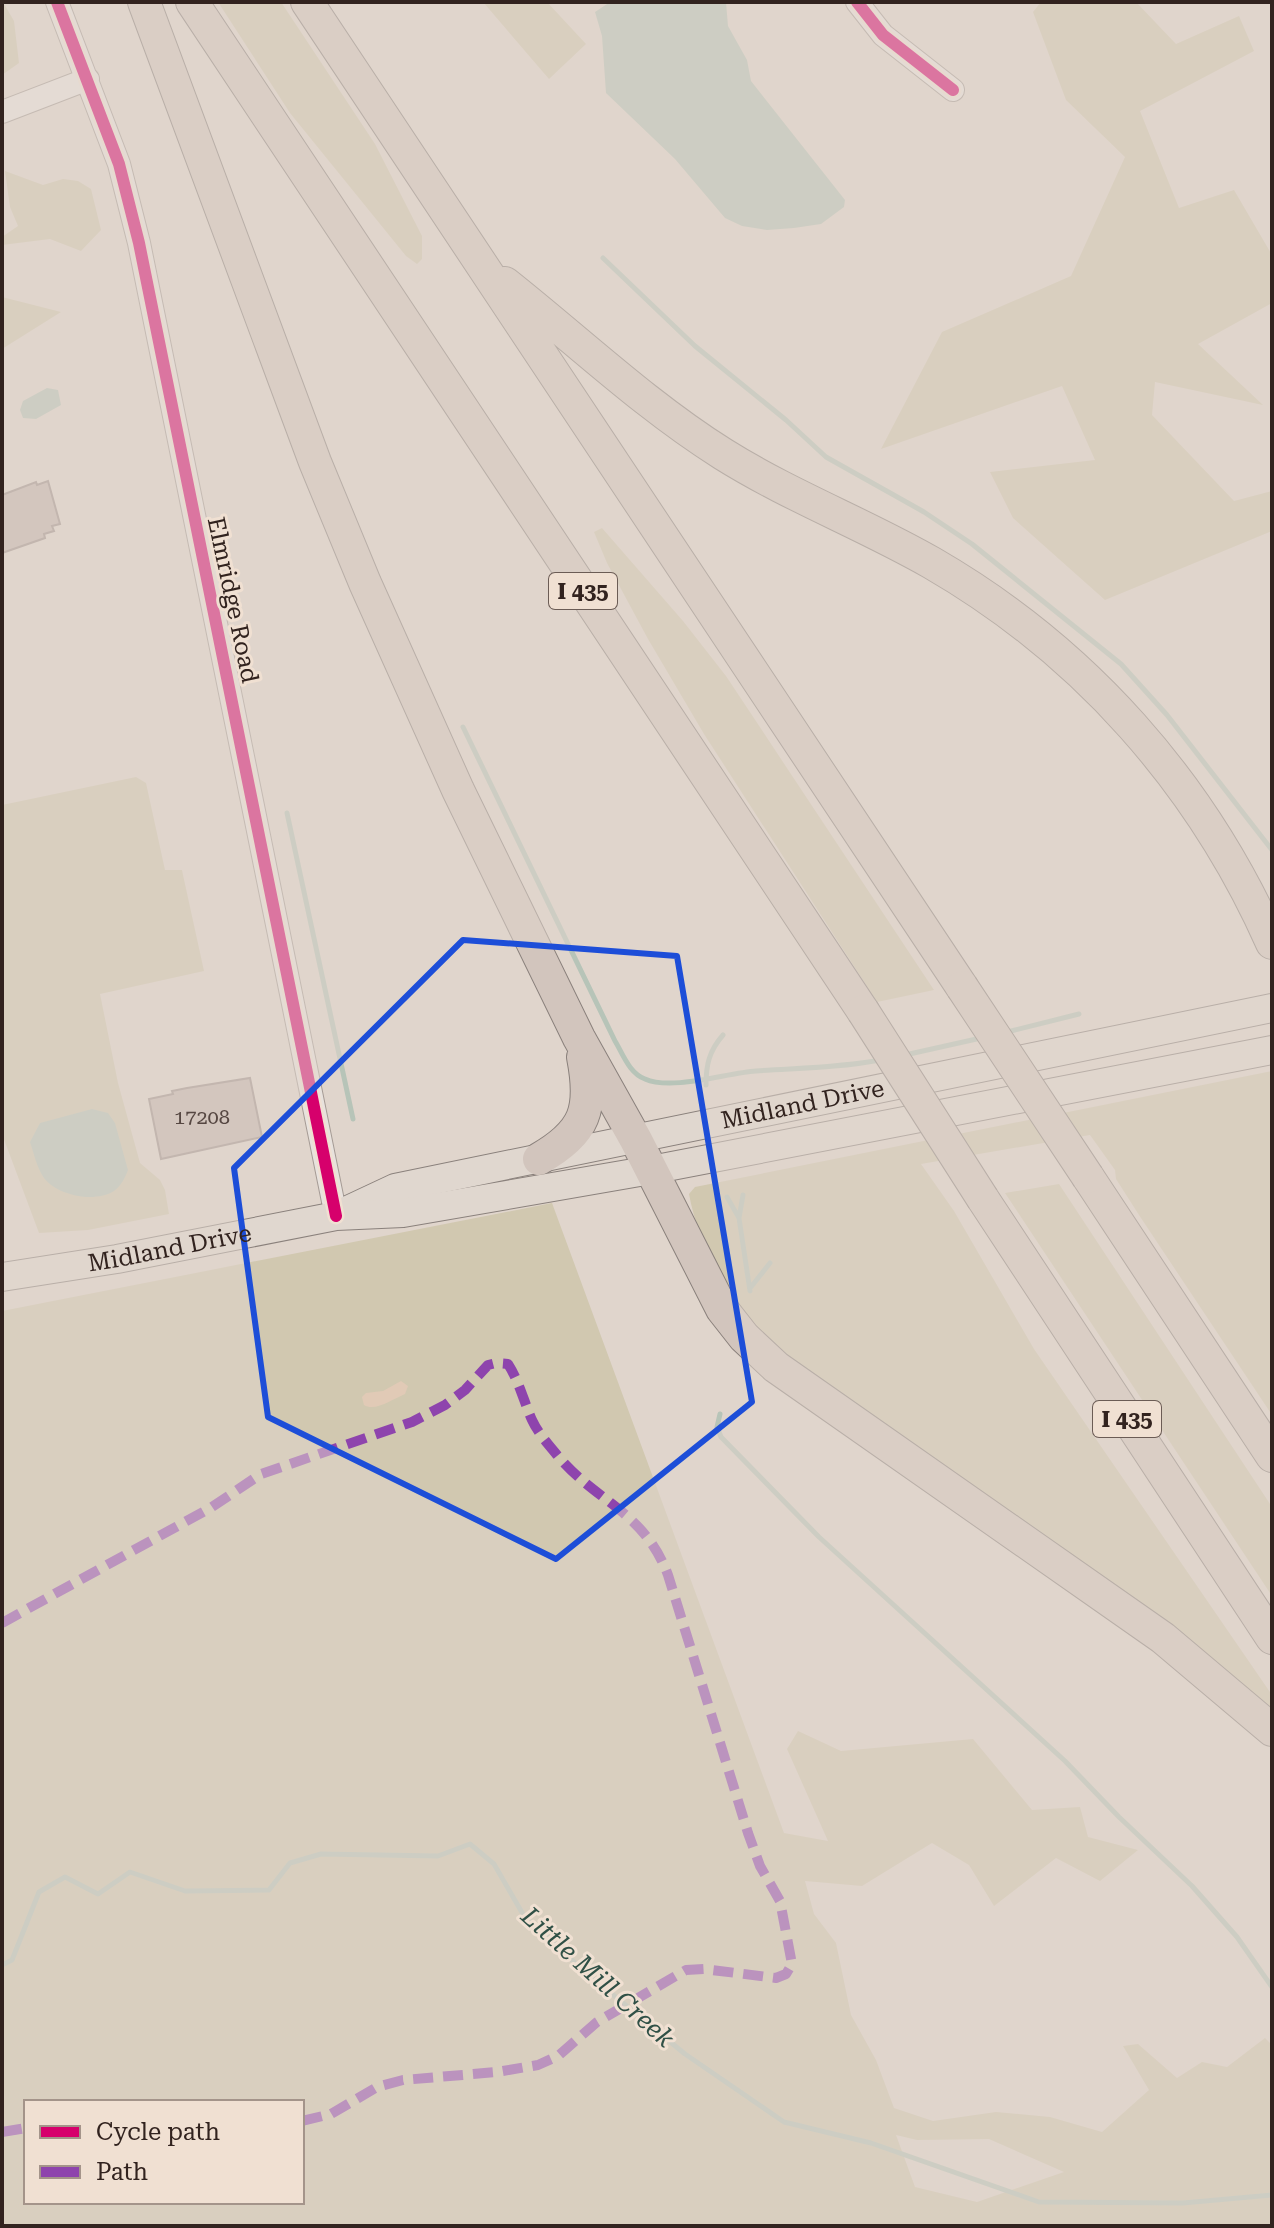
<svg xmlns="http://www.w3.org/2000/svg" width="1274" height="2228" viewBox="0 0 1274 2228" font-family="'Roboto Serif',serif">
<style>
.green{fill:#d1c8b0;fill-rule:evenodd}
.sand{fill:#e1cab6}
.water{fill:#b7c4b8}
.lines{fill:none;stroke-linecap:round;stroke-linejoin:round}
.stream{stroke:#b7c4b8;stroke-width:5}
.building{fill:#c3b3ad;stroke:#9f918c;stroke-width:2}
.minor-casing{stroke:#a59b95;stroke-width:24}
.major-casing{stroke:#8a817c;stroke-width:30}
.highway-casing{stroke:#8a817c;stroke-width:34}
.minor{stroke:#e8e2dd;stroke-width:22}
.major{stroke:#e0d7cf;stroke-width:28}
.highway{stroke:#d2c5bd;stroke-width:32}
.highway-bridge-casing{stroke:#8a817c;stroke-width:34;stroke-linecap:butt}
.highway-bridge{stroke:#d2c5bd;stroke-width:32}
.quiet{stroke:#8e44ad;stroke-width:10;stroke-dasharray:20 10;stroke-linecap:butt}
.cycleway-casing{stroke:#f0e0d2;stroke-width:17}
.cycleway{stroke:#d6006c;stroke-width:12}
.marked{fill:none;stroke:#1d4ed8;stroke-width:6;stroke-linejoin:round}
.labels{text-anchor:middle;stroke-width:6;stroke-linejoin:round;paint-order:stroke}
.number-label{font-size:20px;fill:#564742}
.shield{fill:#f0e0d2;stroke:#6b5c55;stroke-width:2}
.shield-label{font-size:22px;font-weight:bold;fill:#32231f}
.street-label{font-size:24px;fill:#32231f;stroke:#f0e0d2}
.water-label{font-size:26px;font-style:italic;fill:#305046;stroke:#f0e0d2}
</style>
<rect width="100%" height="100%" fill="#e0d5cc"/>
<path class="green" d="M 3,2 L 14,21 L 19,63 L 2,75 Z
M 218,2 L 281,2 L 375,144 L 422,236 L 422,259 L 417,264 L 406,256 L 290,113 Z
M 483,2 L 547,2 L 586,44 L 549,79 Z
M 1041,2 L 1136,2 L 1176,44 L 1239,16 L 1254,51 L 1140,111 L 1179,208 L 1234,190 L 1272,255 L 1272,303 L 1198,344 L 1263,405 L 1155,382 L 1152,415 L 1234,501 L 1272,491 L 1272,531 L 1105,600 L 1013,518 L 990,472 L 1095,460 L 1062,386 L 881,449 L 942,332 L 1071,276 L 1125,157 L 1066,100 L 1033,12 Z
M 5,171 L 43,185 L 63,179 L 78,181 L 91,189 L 101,230 L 81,251 L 50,239 L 2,245 L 2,237 L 18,226 L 10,207 Z
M 2,297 L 61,312 L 2,349 Z
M 602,528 L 683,621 L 726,676 L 934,990 L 877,1002 L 704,734 L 648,639 L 607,563 L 594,532 Z
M 136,777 L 146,783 L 165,870 L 182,870 L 183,875 L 204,971 L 100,994 L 118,1083 L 140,1163 L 160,1180 L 165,1190 L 169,1214 L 88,1230 L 39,1233 L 2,1134 L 2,805 Z
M 1272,1071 L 1272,1415 L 1139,1215 L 1116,1179 L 1115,1170 L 1090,1135 L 921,1164 L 954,1211 L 1034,1349 L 1272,1695 L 1272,1716 L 775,1348 C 762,1335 746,1321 736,1306 C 715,1274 696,1232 689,1194 L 695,1187 Z
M 1059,1184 L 1272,1507 L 1272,1596 L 1005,1193 Z
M 552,1203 L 784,1833 L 828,1841 L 787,1749 L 798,1731 L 841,1751 L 973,1739 L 1032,1810 L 1080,1807 L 1088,1837 L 1138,1850 L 1100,1881 L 1056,1858 L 994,1906 L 969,1865 L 932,1843 L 862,1886 L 805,1881 L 814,1914 L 836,1943 L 851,2015 L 876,2060 L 894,2108 L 933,2121 L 996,2112 L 1050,2117 L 1102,2132 L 1149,2090 L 1123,2046 L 1138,2044 L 1177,2078 L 1202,2062 L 1227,2067 L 1265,2038 L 1272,2045 L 1272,2226 L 2,2226 L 2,1311 ZM 26,2102 L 302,2102 L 302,2202 L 26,2202 ZM 896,2135 L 917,2140 L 989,2139 L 1064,2172 L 977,2202 L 915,2187 Z"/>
<path class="sand" d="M 401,1381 L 408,1386 L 405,1394 C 393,1399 375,1412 364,1405 L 362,1397 L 366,1393 L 383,1391 Z"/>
<path class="water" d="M 610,2 L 726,2 L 728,26 L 747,60 L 751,81 L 845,200 L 844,207 L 821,224 L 794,228 L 767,230 L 742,226 L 725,218 L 675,159 L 606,93 L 602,36 L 595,12 Z
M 47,388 L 58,390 L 61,405 L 36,419 L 23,418 L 20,410 L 23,401 Z
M 92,1109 L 108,1113 L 115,1123 L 128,1170 C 125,1178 121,1186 114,1191 C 95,1203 58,1196 44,1178 C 37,1168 34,1154 30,1142 L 40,1123 Z"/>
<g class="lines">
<path class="stream" d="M 603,258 L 695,346 L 786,420 L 826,457 L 924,512 L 972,544 L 1121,664 L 1167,715 L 1272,850
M 463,727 L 615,1041 C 623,1054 629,1073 645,1079 C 672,1091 726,1073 756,1071 C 797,1068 838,1068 880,1060
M 287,813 L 353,1119
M 1007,1032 L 1079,1014
M 905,1055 L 981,1038
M 706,1085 C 706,1065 709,1051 723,1035
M 727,1197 L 739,1218 L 750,1291
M 739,1218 L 743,1195
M 751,1287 L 770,1263
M 720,1414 L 717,1427 L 721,1437 L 819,1537 L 1065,1761 L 1119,1817 L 1192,1886 L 1237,1937 L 1272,1987
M 2,1965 L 12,1960 L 39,1892 L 65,1877 L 98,1894 L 130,1872 L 185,1891 L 269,1890 L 290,1863 L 321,1854 L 438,1856 L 470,1844 L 494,1864 L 524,1916 L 584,1971 L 685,2054 L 784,2122 L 871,2143 L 1039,2202 L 1183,2203 L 1272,2195"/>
</g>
<path class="building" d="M 48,481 L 60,524 L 52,526 L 54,531 L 44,534 L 45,538 L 2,553 L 2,495 L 36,482 L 37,485 Z
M 250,1078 L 262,1137 L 161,1159 L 149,1099 L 173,1094 L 172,1091 L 187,1088 Z"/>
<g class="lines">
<defs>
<path id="minor" d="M 57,2 L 119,164 L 139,243 L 336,1216
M 857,2 L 883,35 L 953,90
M 2,112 L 88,79"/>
<g id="major">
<path id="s1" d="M 348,1210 L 395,1188 L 1272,1008"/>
<path id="s2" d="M 2,1277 L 117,1259 L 336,1216 L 403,1213 L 651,1170 L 1272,1050"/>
</g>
<path id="highway" d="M 144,2 L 315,462 L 365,583 L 458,790 L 579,1038 L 636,1140 L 722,1309 L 744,1337 L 776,1367 L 1163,1638 L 1272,1730
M 192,2 L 863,1011
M 307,2 L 962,987
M 505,283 C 577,340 645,405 723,454 C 790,496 864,524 932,563 C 1084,651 1201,783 1272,943
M 539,1159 C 586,1132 593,1109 583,1057
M 1088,1177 L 1272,1456
M 983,1199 L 1272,1638"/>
</defs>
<use href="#minor" class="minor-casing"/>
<use href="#major" class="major-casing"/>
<use href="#highway" class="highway-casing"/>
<use href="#minor" class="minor"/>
<use href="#major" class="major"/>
<use href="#highway" class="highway"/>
<defs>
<path id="highway-bridge" d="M 962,987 L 1088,1177
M 863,1011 L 983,1199"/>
</defs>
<use href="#highway-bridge" class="highway-bridge-casing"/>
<use href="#highway-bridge" class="highway-bridge"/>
<path class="quiet" d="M 2,1623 L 212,1507 L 261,1474 L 412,1422 L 445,1405 L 465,1390 L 488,1365 L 496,1363 L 508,1364 C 519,1381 524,1402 532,1420 C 538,1433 548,1444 557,1455 C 597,1503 644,1511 668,1575 L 748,1833 L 760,1866 L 780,1901 L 792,1964 L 786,1974 L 776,1978 L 704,1969 L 686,1970 L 597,2022 L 558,2056 L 538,2065 L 497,2072 L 403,2080 L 377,2087 L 331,2114 L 302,2121
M 2,2132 L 26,2128"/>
<defs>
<path id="cycleway" d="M 57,2 L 119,164 L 139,243 L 336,1216
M 857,2 L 883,35 L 953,90"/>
</defs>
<use href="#cycleway" class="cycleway-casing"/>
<use href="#cycleway" class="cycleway"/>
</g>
<path d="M0 0H1274V2228H0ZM 463,940 L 677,956 L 752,1402 L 556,1559 L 268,1417 L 234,1168 Z" fill="#e0d5cc" fill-opacity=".55" fill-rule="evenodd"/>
<path class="marked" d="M 463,940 L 677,956 L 752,1402 L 556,1559 L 268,1417 L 234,1168 Z"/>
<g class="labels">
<g class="number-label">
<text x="202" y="1124">17208</text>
</g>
<g class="shield">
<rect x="549" y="573" width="68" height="36" rx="6"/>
<rect x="1093" y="1401" width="68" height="36" rx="6"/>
</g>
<g class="shield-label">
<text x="583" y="599">I 435</text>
<text x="1127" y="1427">I 435</text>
</g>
<g class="street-label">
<text transform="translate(233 600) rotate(78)" y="8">Elmridge Road</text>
<text dy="8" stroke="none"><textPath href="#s1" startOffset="468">Midland Drive</textPath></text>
<text dy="8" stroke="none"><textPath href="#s2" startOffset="170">Midland Drive</textPath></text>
</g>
<g class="water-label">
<text transform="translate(598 1977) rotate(42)" y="9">Little Mill Creek</text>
</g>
</g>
<rect width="1274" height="2228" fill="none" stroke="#32231f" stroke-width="8"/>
<rect x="24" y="2100" width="280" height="104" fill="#f0e0d2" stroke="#a4948a" stroke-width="2"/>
<rect x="40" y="2126" width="40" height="12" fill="#d6006c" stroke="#a4948a" stroke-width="2"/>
<text x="96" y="2140" font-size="24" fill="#32231f">Cycle path</text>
<rect x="40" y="2166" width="40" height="12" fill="#8e44ad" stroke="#a4948a" stroke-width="2"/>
<text x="96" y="2180" font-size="24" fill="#32231f">Path</text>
</svg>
